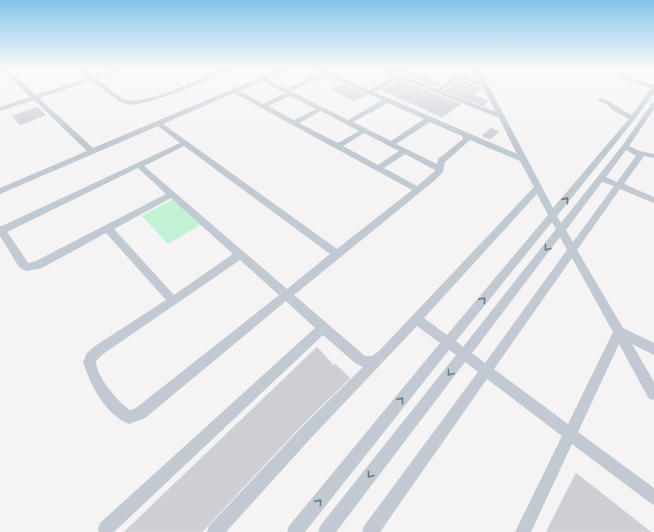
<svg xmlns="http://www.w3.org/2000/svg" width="654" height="532" viewBox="0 0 654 532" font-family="Ubuntu,sans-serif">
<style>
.green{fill:#c3f1d5}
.building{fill:#cdcfd5;stroke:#d7d9de}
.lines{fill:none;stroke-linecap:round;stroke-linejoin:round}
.minor{fill:#c1cad2;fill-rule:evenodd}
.oneway{stroke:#6e7983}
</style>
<rect width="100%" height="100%" fill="#f5f3f3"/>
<path class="green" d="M 175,198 L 203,223 L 168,244 L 142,216 Z"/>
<path class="building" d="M 388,68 L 403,68 L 441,84 L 436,87 Z
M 399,80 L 461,104 L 442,117 L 381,90 Z
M 459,80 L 481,88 L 473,95 L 488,101 L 483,106 L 444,91 Z
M 343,84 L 367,95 L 354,101 L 331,89 Z
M 37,107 L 46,115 L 20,125 L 12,116 Z
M 491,128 L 499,132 L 490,139 L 482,136 Z
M 317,347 L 334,366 L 335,364 L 350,378 L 300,427 L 202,532 L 124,532 Z
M 576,473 L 651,532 L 546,532 Z"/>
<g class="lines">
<path class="minor" d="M 0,68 L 6,68 L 36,95 L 88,78 L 75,68 L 82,68 L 93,76 L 118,68 L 127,68 L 97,79 C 104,84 119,98 127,100 C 148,105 205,76 227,68 L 235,68 L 179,92 L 148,102 L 133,105 L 122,103 L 91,81 L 39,98 L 93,148 L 283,68 L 291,68 L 267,79 L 286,89 L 321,73 L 312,68 L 320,68 L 369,90 L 394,76 L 376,68 L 384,68 L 436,89 L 458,74 L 480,81 L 473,68 L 479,68 L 553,208 L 629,119 L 614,111 L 606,104 L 598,100 L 598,98 C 605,97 623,111 632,115 L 651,88 L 619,78 L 619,76 L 654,85 L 654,93 L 635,119 L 557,216 L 561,223 L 622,146 L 652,103 L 654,102 L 654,109 L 629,146 L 640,151 L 654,154 L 654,158 L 644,156 L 624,184 L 654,197 L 654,203 L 620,189 L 577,250 L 623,328 L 654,343 L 654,355 L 632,344 L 654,382 L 654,400 L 649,399 L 619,344 L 578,432 L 654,488 L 654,505 L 649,502 L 572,444 L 531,532 L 515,532 L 562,436 L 487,379 L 380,532 L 362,532 L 364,526 L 478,372 L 465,362 L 336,532 L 318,532 L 320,526 L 456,355 L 449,350 L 305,532 L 287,532 L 289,526 L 440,343 L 417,326 L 311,438 L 226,532 L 207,532 L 209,526 L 301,428 L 363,367 L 355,363 L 323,335 L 114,532 L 99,532 L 98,529 L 100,523 L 315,328 L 286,301 L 145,418 L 129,424 C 105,414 91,386 83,362 L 87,353 L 95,346 L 166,300 L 106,233 L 42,268 L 26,271 L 19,267 L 0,236 L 0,226 L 2,226 L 180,143 L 158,126 L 0,194 L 0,188 L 87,151 L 34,100 L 0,111 L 0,107 L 30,97 ZM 326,75 L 382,100 L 348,120 L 291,91 ZM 399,78 L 499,118 L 517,154 L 374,92 ZM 459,78 L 482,86 L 496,112 L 441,91 ZM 262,81 L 285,93 L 263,104 L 240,91 ZM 234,93 L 412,190 L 337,249 L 163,124 ZM 290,96 L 316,109 L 294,120 L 268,106 ZM 388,103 L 424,119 L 391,141 L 353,122 ZM 321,111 L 359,131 L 338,143 L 299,123 ZM 430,122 L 462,136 L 463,139 L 438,159 L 437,164 L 396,144 ZM 364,133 L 399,151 L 378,165 L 343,146 ZM 470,140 L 520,161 L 534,187 L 379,351 L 372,356 L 365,356 L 294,295 L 434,181 L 443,172 L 445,162 ZM 184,146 L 330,254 L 287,289 L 144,166 ZM 626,150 L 636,156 L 617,182 L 606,177 ZM 405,154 L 435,170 L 435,171 L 417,186 L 384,168 ZM 138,168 L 166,194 L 36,261 L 28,263 L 27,261 L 7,232 ZM 602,182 L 614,186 L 573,242 L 566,230 ZM 537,194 L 548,215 L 447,335 L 424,318 ZM 171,198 L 233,254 L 174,295 L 114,229 ZM 552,222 L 556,229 L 463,347 L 456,341 ZM 560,237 L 567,250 L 485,363 L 472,353 ZM 572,258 L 613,332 L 568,424 L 494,369 ZM 240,260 L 279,295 L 136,408 L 130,410 L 128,409 C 116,399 96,376 96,361 L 103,354 Z"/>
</g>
<defs><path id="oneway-chevron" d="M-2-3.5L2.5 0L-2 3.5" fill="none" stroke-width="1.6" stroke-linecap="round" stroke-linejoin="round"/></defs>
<g class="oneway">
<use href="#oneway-chevron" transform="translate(566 200) rotate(-51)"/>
<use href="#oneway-chevron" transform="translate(547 248) rotate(128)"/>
<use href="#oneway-chevron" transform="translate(483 300) rotate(-50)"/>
<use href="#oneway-chevron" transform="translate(450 373) rotate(128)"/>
<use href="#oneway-chevron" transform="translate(401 400) rotate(-51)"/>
<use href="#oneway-chevron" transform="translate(370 475) rotate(128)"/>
<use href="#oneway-chevron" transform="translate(319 502) rotate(-51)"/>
</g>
<linearGradient id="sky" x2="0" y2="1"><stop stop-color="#85c3ea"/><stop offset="0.48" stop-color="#fafafa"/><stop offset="1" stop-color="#fafafa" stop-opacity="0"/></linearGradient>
<rect width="654" height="143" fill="url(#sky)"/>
</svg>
